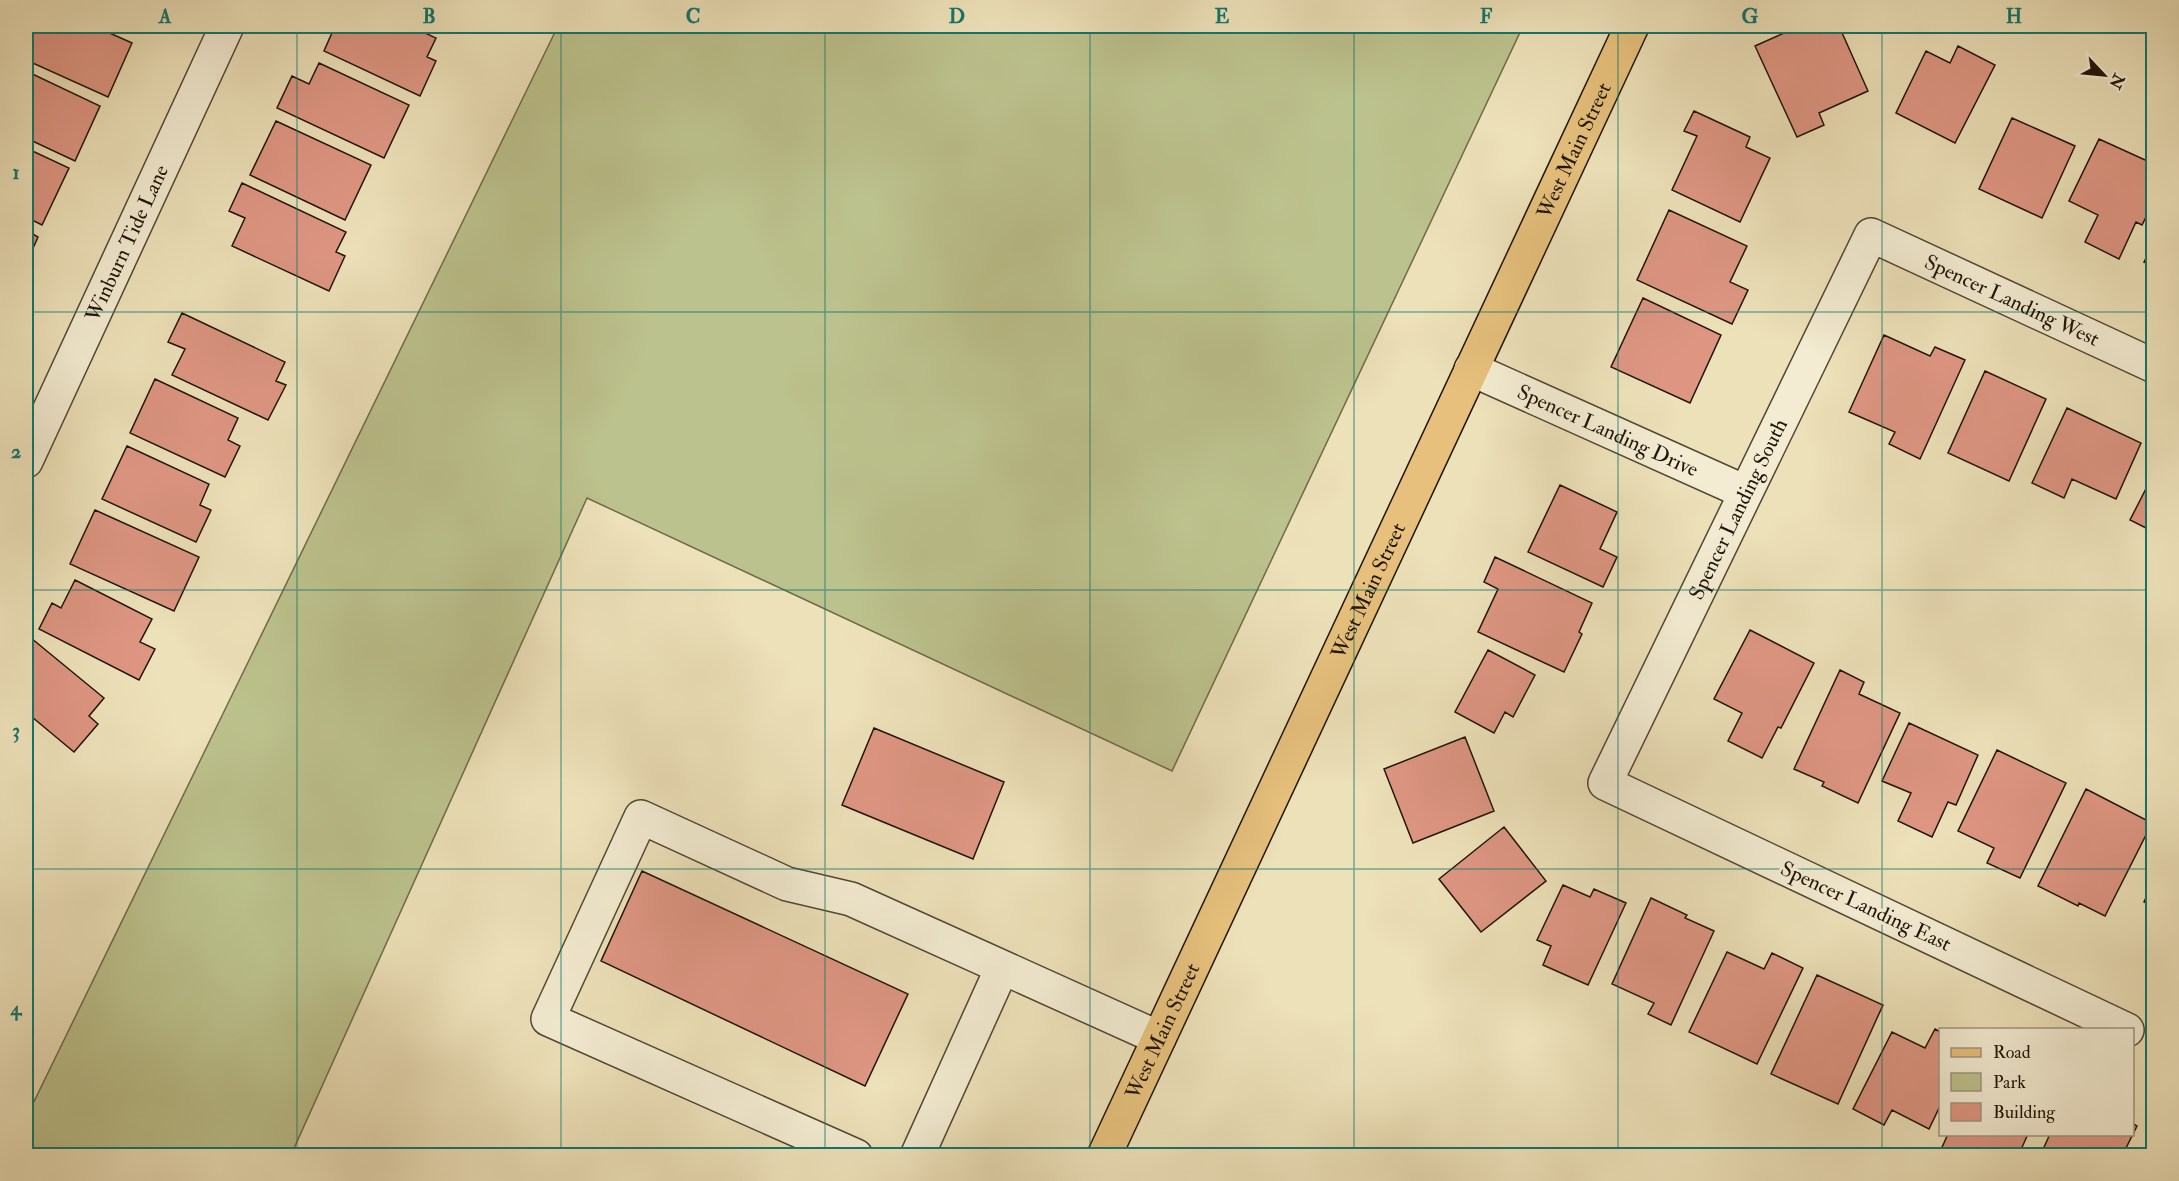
<svg xmlns="http://www.w3.org/2000/svg" width="2179" height="1181" viewBox="0 0 2179 1181" font-family="'IM FELL Double Pica',serif">
<style>
.green{fill:#bcc28d;stroke:#6e6b4a;stroke-width:1.5}
.building{fill:#de9683;stroke:#1f1408;stroke-width:1.5}
.lines{fill:none;stroke-linecap:round;stroke-linejoin:round}
.minor-casing{stroke:#524734;stroke-width:36}
.major-casing{stroke:#1f1408;stroke-width:36}
.minor{stroke:#f3ecd2;stroke-width:33}
.major{stroke:#e6c07c;stroke-width:33}
.grid{fill:none;stroke:#0f766e;stroke-width:1.5;stroke-opacity:0.55}
.labels{text-anchor:middle;stroke-width:6;stroke-linejoin:round;paint-order:stroke}
.street-label{font-size:21px;fill:#1f1408;stroke:#f3ecd2}
.neatline{fill:none;stroke:#0f766e;stroke-width:2}
.grid-label{font-size:20px;text-anchor:middle;font-weight:bold;fill:#0f766e}
</style>
<rect width="100%" height="100%" fill="#ede1b9"/>
<filter id="stains"><feTurbulence type="fractalNoise" baseFrequency=".00333" numOctaves="4"/><feColorMatrix values="0 0 0 0 .2 0 0 0 0 .09 0 0 0 0 .02 0 0 0 .5 -.17"/></filter>
<radialGradient id="worn" r=".72"><stop offset=".6" stop-color="#630" stop-opacity="0"/><stop offset="1" stop-color="#630" stop-opacity=".3"/></radialGradient>
<path class="green" d="M 558,26 L 1523,26 L 1172,771 L 587,498 L 291,1155 L 26,1155 L 26,1118 Z"/>
<path class="building" d="M 26,26 L 94,26 L 132,43 L 108,97 L 26,60 Z
M 335,26 L 410,26 L 436,38 L 427,57 L 436,61 L 420,96 L 324,51 Z
M 1800,26 L 1839,26 L 1868,91 L 1819,113 L 1824,125 L 1797,137 L 1755,46 Z
M 1958,46 L 1995,65 L 1955,143 L 1896,113 L 1926,51 L 1950,63 Z
M 319,63 L 409,105 L 384,158 L 277,108 L 292,76 L 309,84 Z
M 26,71 L 100,106 L 75,161 L 26,138 Z
M 1694,111 L 1750,137 L 1746,147 L 1770,158 L 1740,222 L 1672,190 L 1697,136 L 1684,131 Z
M 2012,118 L 2075,146 L 2042,218 L 1979,189 Z
M 276,121 L 371,165 L 345,220 L 250,175 Z
M 2099,139 L 2154,164 L 2154,201 L 2142,225 L 2136,222 L 2119,259 L 2085,242 L 2098,215 L 2069,201 Z
M 26,148 L 69,168 L 42,225 L 26,217 Z
M 242,183 L 346,232 L 336,252 L 345,256 L 329,291 L 232,246 L 245,218 L 229,211 Z
M 1669,210 L 1747,246 L 1730,282 L 1748,290 L 1732,324 L 1637,280 Z
M 26,230 L 38,237 L 26,264 Z
M 2154,243 L 2154,266 L 2144,262 Z
M 1643,298 L 1721,335 L 1690,403 L 1611,367 Z
M 182,313 L 285,362 L 276,381 L 286,385 L 268,420 L 172,375 L 185,349 L 168,342 Z
M 1884,335 L 1930,356 L 1935,347 L 1965,360 L 1920,459 L 1889,444 L 1895,432 L 1849,412 Z
M 1985,371 L 2046,399 L 2009,481 L 1948,453 Z
M 155,379 L 238,418 L 228,440 L 240,446 L 225,477 L 130,433 Z
M 2067,408 L 2141,443 L 2116,499 L 2072,479 L 2064,498 L 2032,483 Z
M 127,446 L 209,484 L 200,505 L 211,510 L 196,542 L 102,499 Z
M 2154,473 L 2154,532 L 2130,520 Z
M 1560,485 L 1617,512 L 1600,549 L 1617,557 L 1603,587 L 1528,552 Z
M 95,510 L 199,557 L 174,611 L 70,564 Z
M 1495,557 L 1592,603 L 1579,632 L 1582,634 L 1564,672 L 1478,632 L 1498,589 L 1484,582 Z
M 75,580 L 152,619 L 140,642 L 155,649 L 139,680 L 39,629 L 52,603 L 61,608 Z
M 1750,630 L 1814,663 L 1781,728 L 1778,727 L 1762,758 L 1728,741 L 1742,713 L 1714,699 Z
M 31,638 L 104,698 L 89,716 L 98,724 L 74,752 L 26,712 L 26,645 Z
M 1488,650 L 1535,675 L 1513,717 L 1505,712 L 1494,733 L 1455,712 Z
M 1840,670 L 1864,682 L 1859,694 L 1900,713 L 1858,803 L 1822,786 L 1824,782 L 1794,769 Z
M 1909,723 L 1978,755 L 1956,805 L 1948,802 L 1932,837 L 1898,821 L 1911,793 L 1882,781 Z
M 874,728 L 1004,782 L 973,859 L 842,805 Z
M 1465,737 L 1494,811 L 1413,843 L 1384,769 Z
M 1997,750 L 2066,783 L 2020,878 L 1987,863 L 1994,848 L 1958,831 Z
M 2086,789 L 2152,823 L 2105,916 L 2079,903 L 2078,906 L 2038,886 Z
M 1504,827 L 1546,881 L 1481,932 L 1439,879 Z
M 642,871 L 908,994 L 865,1086 L 601,961 Z
M 2154,881 L 2154,907 L 2144,902 Z
M 1563,885 L 1590,897 L 1594,889 L 1626,903 L 1588,985 L 1543,965 L 1551,946 L 1537,940 Z
M 1651,898 L 1687,915 L 1685,918 L 1714,931 L 1671,1025 L 1648,1014 L 1654,1003 L 1612,984 Z
M 1727,952 L 1764,969 L 1772,953 L 1803,968 L 1757,1064 L 1689,1032 Z
M 1817,975 L 1883,1005 L 1838,1104 L 1771,1074 Z
M 1935,1029 L 1940,1032 L 1940,1106 L 1929,1129 L 1892,1110 L 1884,1125 L 1853,1109 L 1892,1032 L 1925,1048 Z
M 2132,1123 L 2137,1126 L 2122,1156 L 2040,1156 L 2050,1134 L 2132,1134 Z
M 1948,1134 L 2028,1134 L 2018,1156 L 1943,1156 L 1939,1154 Z
M 2154,1143 L 2154,1156 L 2147,1156 Z"/>
<g class="lines">
<defs>
<g id="minor">
<path id="s1" d="M 1471,369 L 1745,492"/>
<path id="s2" d="M 26,461 L 227,26"/>
<path id="s3" d="M 2127,1030 L 1605,783 L 1871,235 L 2154,366"/>
<path d="M 856,1156 L 548,1019 L 641,817 L 787,884 L 851,899 L 1159,1038"/>
<path d="M 917,1156 L 1002,968"/>
</g>
<g id="major">
<path id="s4" d="M 1104,1156 L 1632,26"/>
</g>
</defs>
<use href="#minor" class="minor-casing"/>
<use href="#major" class="major-casing"/>
<use href="#minor" class="minor"/>
<use href="#major" class="major"/>
</g>
<path class="grid" d="M 297,26 L 297,1156M 561,26 L 561,1156M 825,26 L 825,1156M 1090,26 L 1090,1156M 1354,26 L 1354,1156M 1618,26 L 1618,1156M 1882,26 L 1882,1156M 26,312 L 2154,312M 26,590 L 2154,590M 26,869 L 2154,869"/>
<g class="labels">
<g class="street-label">
<text dy="7" stroke="none"><textPath href="#s4" startOffset="1110">West Main Street</textPath></text>
<text dy="7" stroke="none"><textPath href="#s2" startOffset="240">Winburn Tide Lane</textPath></text>
<text dy="7" stroke="none"><textPath href="#s3" startOffset="1342">Spencer Landing West</textPath></text>
<text dy="7" stroke="none"><textPath href="#s1" startOffset="150">Spencer Landing Drive</textPath></text>
<text dy="7" stroke="none"><textPath href="#s3" startOffset="882">Spencer Landing South</textPath></text>
<text dy="7" stroke="none"><textPath href="#s4" startOffset="624">West Main Street</textPath></text>
<text transform="translate(1866 906) rotate(25)" y="7">Spencer Landing East</text>
<text dy="7" stroke="none"><textPath href="#s4" startOffset="138">West Main Street</textPath></text>
</g>
</g>
<rect width="2179" height="1181" fill="none" stroke="#ede1b9" stroke-width="66"/>
<rect x="1939" y="1028" width="195" height="108" fill="#f3ecd2" stroke="#9e9681" stroke-width="1.5"/>
<rect x="1951" y="1048" width="30" height="9" fill="#e6c07c" stroke="#9e9681" stroke-width="1.5"/>
<text x="1993" y="1058" font-size="18" fill="#1f1408">Road</text>
<rect x="1951" y="1073" width="30" height="18" fill="#bcc28d" stroke="#9e9681" stroke-width="1.5"/>
<text x="1993" y="1088" font-size="18" fill="#1f1408">Park</text>
<rect x="1951" y="1103" width="30" height="18" fill="#de9683" stroke="#9e9681" stroke-width="1.5"/>
<text x="1993" y="1118" font-size="18" fill="#1f1408">Building</text>
<g transform="translate(2104 75) rotate(116)" stroke="#f3ecd2" stroke-width="4.5" paint-order="stroke">
<path d="M0-4.5L10 22L0 15L-10 22Z" fill="#1f1408"/>
<text y="-9" font-size="16" font-weight="bold" text-anchor="middle" fill="#1f1408">N</text>
</g>
<rect x="33" y="33" width="2113" height="1115" class="neatline"/>
<g class="grid-label">
<text x="165" y="23">A</text>
<text x="429" y="23">B</text>
<text x="693" y="23">C</text>
<text x="957" y="23">D</text>
<text x="1222" y="23">E</text>
<text x="1486" y="23">F</text>
<text x="1750" y="23">G</text>
<text x="2014" y="23">H</text>
<text x="16" y="179">1</text>
<text x="16" y="458">2</text>
<text x="16" y="737">3</text>
<text x="16" y="1015">4</text>
</g>
<rect width="100%" height="100%" filter="url(#stains)"/>
<rect width="100%" height="100%" fill="url(#worn)"/>
</svg>
